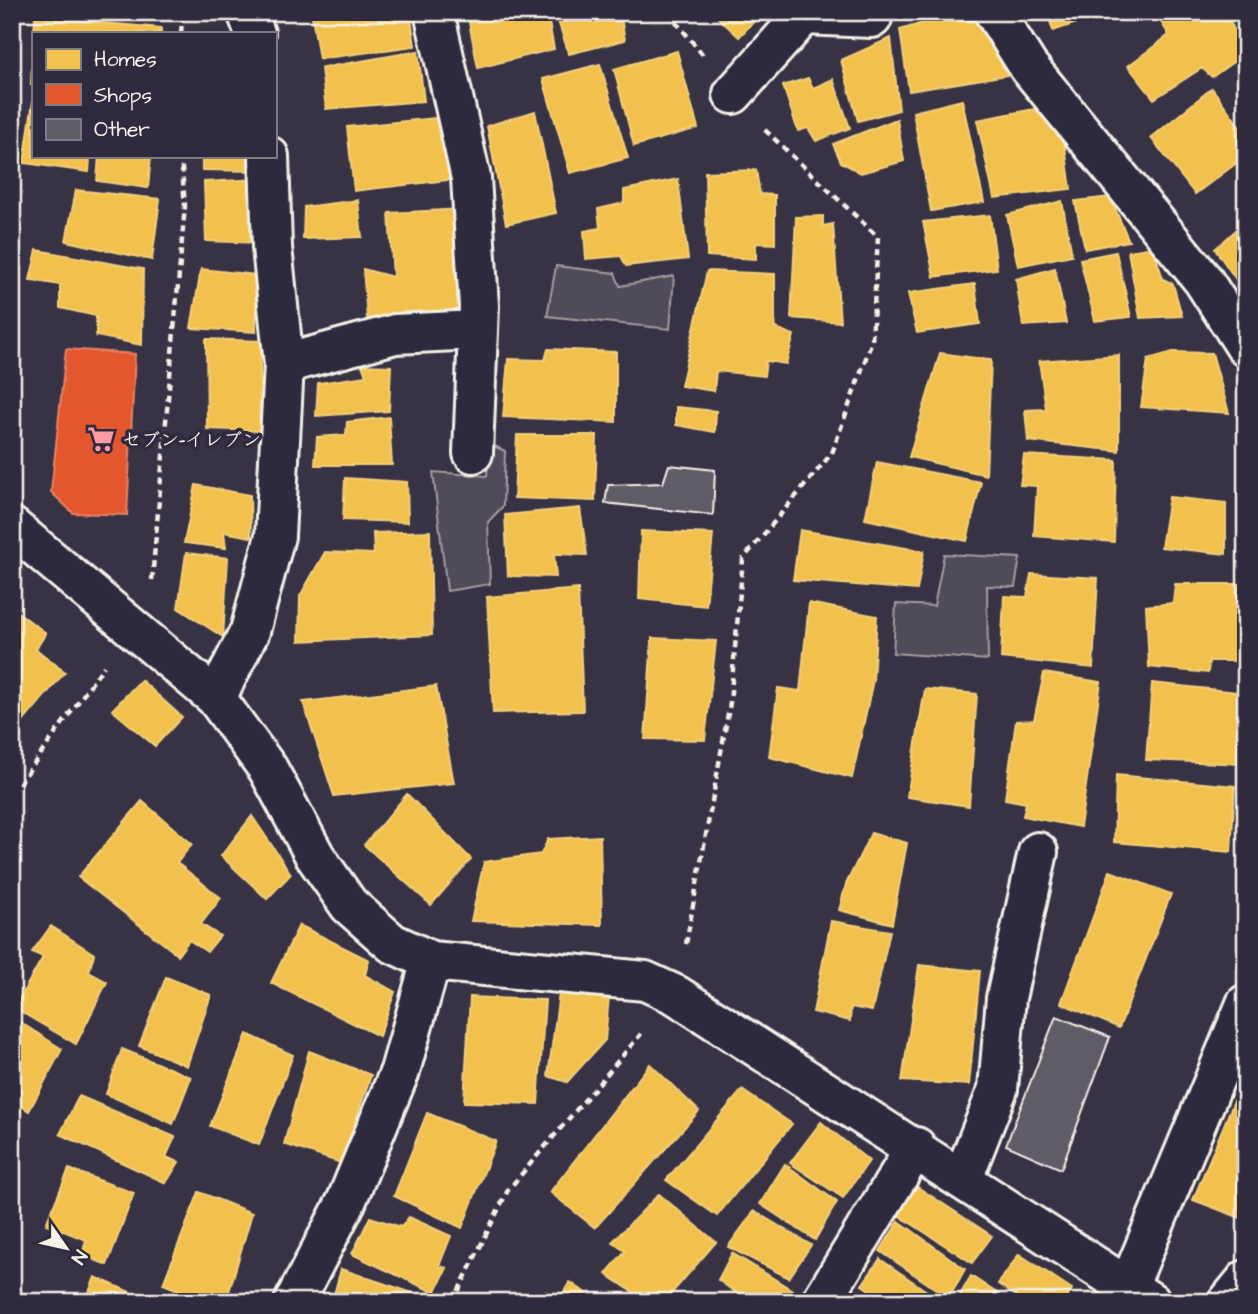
<svg xmlns="http://www.w3.org/2000/svg" width="1258" height="1314" viewBox="0 0 1258 1314" font-family="'Architects Daughter','Klee One',sans-serif">
<style>
.green{fill:#504b59;stroke:#a29ea0;stroke-width:2}
.homes{fill:#f2c14e;stroke:#f3cf7c;stroke-width:2}
.shops{fill:#e4572e;stroke:#e98566;stroke-width:2}
.building{fill:#5f5c67;stroke:#f4f1e8;stroke-width:2}
.lines{fill:none;stroke-linecap:round;stroke-linejoin:round}
.minor-casing{stroke:#f4f1e8;stroke-width:44}
.path{stroke:#f4f1e8;stroke-width:4.5;stroke-dasharray:7 5;stroke-linecap:butt}
.minor{stroke:#2f2a3d;stroke-width:38}
.labels{text-anchor:middle;stroke-width:7;stroke-linejoin:round;paint-order:stroke}
.poi-label{font-size:19px;font-weight:bold;fill:#f4f1e8;stroke:#2f2a3d;text-anchor:start}
</style>
<rect width="100%" height="100%" fill="#373244"/>
<filter id="ink" filterUnits="userSpaceOnUse"><feTurbulence type="fractalNoise" baseFrequency=".0143" numOctaves="2"/><feDisplacementMap in="SourceGraphic" scale="14" xChannelSelector="R" yChannelSelector="G"/><feConvolveMatrix kernelMatrix="1 2 1 2 8 2 1 2 1" color-interpolation-filters="sRGB"/></filter>
<g filter="url(#ink)">
<path class="green" d="M 556,266 L 615,273 L 620,286 L 674,276 L 670,329 L 547,316 Z
M 490,444 L 505,451 L 503,506 L 488,522 L 490,584 L 447,591 L 433,472 L 487,476 Z
M 944,554 L 1020,558 L 1015,587 L 987,586 L 988,660 L 893,653 L 896,604 L 934,606 Z"/>
<path class="homes" d="M 342,12 L 410,12 L 415,46 L 319,59 L 312,16 Z
M 467,12 L 547,12 L 554,49 L 478,68 Z
M 555,12 L 620,12 L 625,40 L 569,54 Z
M 712,12 L 763,12 L 739,37 Z
M 959,12 L 969,12 L 1013,74 L 909,91 L 900,30 Z
M 1047,12 L 1109,12 L 1053,31 Z
M 1155,12 L 1225,12 L 1246,53 L 1212,77 L 1202,68 L 1154,99 L 1128,66 L 1169,35 Z
M 35,17 L 161,28 L 161,33 L 34,33 Z
M 891,38 L 899,110 L 858,121 L 841,60 Z
M 33,43 L 33,85 L 31,85 Z
M 418,51 L 424,101 L 326,109 L 321,68 Z
M 677,51 L 698,128 L 634,146 L 614,69 Z
M 600,64 L 628,158 L 570,173 L 543,79 Z
M 808,78 L 813,88 L 833,79 L 850,128 L 816,141 L 808,128 L 798,131 L 783,86 Z
M 1212,88 L 1246,135 L 1246,156 L 1195,194 L 1151,138 Z
M 962,100 L 984,202 L 931,211 L 913,112 Z
M 33,101 L 33,156 L 90,156 L 89,172 L 24,163 Z
M 1039,108 L 1064,140 L 1071,189 L 994,198 L 977,120 Z
M 535,111 L 556,213 L 506,224 L 487,126 Z
M 445,117 L 458,179 L 354,191 L 347,127 Z
M 897,119 L 904,161 L 861,173 L 841,162 L 833,144 Z
M 99,156 L 151,156 L 148,188 L 97,181 Z
M 202,156 L 256,156 L 257,171 L 202,170 Z
M 756,170 L 760,194 L 775,195 L 775,244 L 756,243 L 756,259 L 707,256 L 705,172 Z
M 259,179 L 259,243 L 206,241 L 204,182 Z
M 678,179 L 688,259 L 626,266 L 621,256 L 586,259 L 584,231 L 600,228 L 598,209 L 624,203 L 624,190 Z
M 76,190 L 160,199 L 152,260 L 66,241 Z
M 1246,192 L 1246,207 L 1238,198 Z
M 1110,197 L 1129,241 L 1085,249 L 1075,201 Z
M 358,200 L 362,237 L 303,239 L 304,207 Z
M 1062,201 L 1072,255 L 1018,266 L 1007,215 Z
M 463,209 L 467,309 L 367,318 L 363,269 L 393,277 L 389,213 Z
M 990,215 L 997,269 L 934,277 L 923,222 Z
M 823,216 L 823,226 L 833,224 L 840,322 L 791,318 L 796,217 Z
M 1246,221 L 1246,294 L 1215,249 Z
M 1153,247 L 1163,279 L 1173,284 L 1182,316 L 1140,318 L 1128,251 Z
M 37,250 L 143,269 L 142,345 L 96,336 L 96,316 L 60,308 L 60,285 L 30,280 Z
M 1116,252 L 1131,317 L 1095,321 L 1080,259 Z
M 1055,268 L 1066,323 L 1023,326 L 1016,279 Z
M 201,269 L 256,275 L 256,332 L 191,328 Z
M 707,271 L 775,274 L 775,328 L 794,335 L 786,364 L 766,361 L 764,376 L 716,371 L 714,391 L 681,386 Z
M 975,284 L 980,324 L 917,333 L 908,293 Z
M 206,339 L 261,341 L 259,431 L 207,429 Z
M 548,349 L 616,352 L 616,422 L 503,417 L 508,359 L 545,360 Z
M 1173,352 L 1212,353 L 1229,413 L 1141,407 L 1148,359 Z
M 940,353 L 991,360 L 986,475 L 909,457 Z
M 1119,355 L 1119,451 L 1028,441 L 1025,410 L 1046,409 L 1039,361 Z
M 362,365 L 391,366 L 389,411 L 316,416 L 318,383 L 366,376 Z
M 676,407 L 716,411 L 715,432 L 676,425 Z
M 389,417 L 392,465 L 315,465 L 317,437 L 346,435 L 347,422 Z
M 517,435 L 597,435 L 595,501 L 514,498 Z
M 1024,455 L 1116,460 L 1114,542 L 1034,536 L 1037,486 L 1020,485 Z
M 877,462 L 981,482 L 967,541 L 865,519 Z
M 345,478 L 407,482 L 408,522 L 343,520 Z
M 196,485 L 250,495 L 251,537 L 224,532 L 226,548 L 184,543 Z
M 1169,497 L 1226,503 L 1226,554 L 1161,547 Z
M 580,508 L 587,555 L 554,554 L 556,577 L 508,576 L 505,515 Z
M 800,530 L 924,551 L 917,590 L 793,580 Z
M 430,531 L 432,635 L 299,641 L 300,596 L 325,552 L 374,554 L 373,533 Z
M 641,531 L 713,534 L 706,606 L 639,599 Z
M 186,553 L 228,558 L 223,637 L 178,608 Z
M 1031,574 L 1098,578 L 1093,668 L 1001,658 L 1004,596 L 1027,597 Z
M 1175,584 L 1242,584 L 1244,661 L 1209,661 L 1208,673 L 1149,667 L 1146,606 L 1173,603 Z
M 578,589 L 583,711 L 493,713 L 487,597 Z
M 809,603 L 877,616 L 873,680 L 852,778 L 769,757 L 778,688 L 800,691 Z
M 12,608 L 46,633 L 36,649 L 65,672 L 22,723 L 12,717 Z
M 652,638 L 716,641 L 705,740 L 645,739 Z
M 1044,673 L 1101,682 L 1080,827 L 1023,816 L 1026,803 L 1005,799 L 1016,721 L 1034,720 Z
M 141,680 L 182,717 L 155,746 L 112,710 Z
M 1152,683 L 1246,693 L 1245,764 L 1146,760 Z
M 436,686 L 454,783 L 334,796 L 303,702 Z
M 925,689 L 977,694 L 969,806 L 907,797 Z
M 1116,775 L 1235,786 L 1231,852 L 1114,842 Z
M 407,794 L 471,859 L 431,905 L 364,845 Z
M 142,801 L 192,844 L 177,863 L 221,898 L 201,924 L 220,936 L 207,952 L 189,940 L 178,955 L 78,877 Z
M 252,816 L 291,874 L 267,899 L 221,856 Z
M 871,833 L 907,843 L 892,924 L 839,910 L 846,884 Z
M 600,836 L 602,925 L 471,921 L 484,862 L 541,854 L 548,839 Z
M 1110,871 L 1171,894 L 1119,1028 L 1061,1003 Z
M 831,921 L 890,931 L 872,1011 L 851,1007 L 850,1021 L 813,1012 Z
M 299,925 L 369,960 L 365,975 L 395,992 L 379,1036 L 271,983 Z
M 51,926 L 94,954 L 89,972 L 107,982 L 76,1044 L 14,1008 L 43,957 L 32,952 Z
M 919,965 L 980,971 L 969,1085 L 902,1081 Z
M 166,977 L 211,995 L 187,1066 L 139,1046 Z
M 559,993 L 609,997 L 605,1040 L 567,1082 L 548,1076 Z
M 470,997 L 545,1000 L 538,1104 L 464,1102 Z
M 12,1017 L 62,1049 L 29,1111 L 12,1100 Z
M 247,1034 L 293,1055 L 259,1145 L 210,1126 Z
M 122,1049 L 191,1077 L 173,1124 L 106,1094 Z
M 309,1051 L 371,1075 L 341,1163 L 284,1144 Z
M 650,1064 L 699,1111 L 595,1228 L 550,1192 Z
M 1246,1072 L 1246,1220 L 1193,1200 Z
M 742,1090 L 792,1124 L 717,1216 L 666,1180 Z
M 79,1096 L 175,1137 L 166,1157 L 179,1162 L 166,1183 L 60,1134 Z
M 427,1113 L 496,1141 L 462,1228 L 394,1196 Z
M 821,1122 L 869,1161 L 843,1198 L 790,1163 Z
M 785,1164 L 837,1202 L 815,1240 L 760,1204 Z
M 69,1169 L 134,1193 L 107,1265 L 82,1255 L 86,1240 L 46,1224 Z
M 916,1186 L 992,1236 L 972,1263 L 898,1215 Z
M 199,1192 L 252,1213 L 226,1302 L 209,1302 L 163,1284 Z
M 659,1194 L 716,1242 L 664,1302 L 648,1302 L 606,1274 L 625,1251 L 612,1242 Z
M 754,1211 L 811,1245 L 789,1278 L 728,1247 Z
M 370,1217 L 401,1227 L 409,1217 L 451,1236 L 439,1266 L 447,1268 L 435,1293 L 352,1254 Z
M 899,1221 L 965,1269 L 949,1298 L 880,1251 Z
M 732,1253 L 794,1291 L 787,1302 L 749,1302 L 718,1280 Z
M 1019,1254 L 1072,1289 L 1065,1302 L 1013,1302 L 1016,1296 L 998,1284 Z
M 880,1259 L 938,1299 L 937,1302 L 887,1302 L 862,1285 Z
M 341,1269 L 416,1294 L 413,1302 L 332,1302 Z
M 971,1276 L 1007,1300 L 1005,1302 L 956,1302 Z
M 95,1277 L 130,1292 L 126,1302 L 85,1302 Z
M 570,1282 L 599,1302 L 538,1302 L 545,1291 L 558,1301 Z"/>
<path class="shops" d="M 66,349 L 135,354 L 127,515 L 73,513 L 51,492 Z"/>
<path class="building" d="M 669,465 L 715,470 L 713,515 L 605,503 L 608,485 L 663,483 Z
M 1056,1016 L 1110,1037 L 1061,1169 L 1006,1145 Z"/>
<g class="lines">
<defs>
<path id="minor" d="M 247,12 L 255,33
M 434,12 L 471,178 L 479,306 L 473,453
M 994,12 L 1028,66 L 1203,280 L 1246,347
M 733,94 L 804,15 L 872,18
M 284,364 L 395,334 L 477,330
M 12,527 L 216,698 L 268,769 L 315,856 L 349,905 L 392,943 L 431,961 L 645,981 L 676,995 L 1151,1302
M 216,698 L 250,631 L 275,536 L 284,364 L 272,247 L 269,156
M 963,1178 L 998,1089 L 1006,998 L 1038,852
M 294,1302 L 346,1202 L 400,1071 L 431,961
M 821,1302 L 916,1147
M 1122,1302 L 1246,1004
M 1228,1302 L 1246,1280"/>
</defs>
<use href="#minor" class="minor-casing"/>
<path class="path" d="M 668,12 L 703,55
M 181,33 L 183,12
M 152,580 L 185,206 L 181,156
M 12,794 L 104,666
M 686,944 L 730,703 L 743,559 L 832,453 L 872,341 L 878,237 L 764,129
M 453,1302 L 508,1190 L 641,1034"/>
<use href="#minor" class="minor"/>
</g>
</g>
<defs>
<symbol id="supermarket-bare" viewBox="-9 -9 18 18"><path d="M-6-5.5h2.5l.6 2H6L4.5 2H-2.5L-4.4-4H-6ZM-1.5 3.2a1.3 1.3 0 1 0 .1 0ZM3 3.2a1.3 1.3 0 1 0 .1 0Z" fill="#ff9aa2" stroke="#2f2a3d" stroke-width="2.5" paint-order="stroke"/></symbol>
</defs>
<g fill-rule="evenodd">
<use href="#supermarket-bare" x="82" y="420" width="38" height="38"/>
</g>
<g class="labels">
<g class="poi-label">
<text x="122" y="446">セブン-イレブン</text>
</g>
</g>
<rect width="1258" height="1314" fill="none" stroke="#2f2a3d" stroke-width="42"/>
<rect x="21" y="21" width="1216" height="1272" fill="none" stroke="#f4f1e8" stroke-width="2.5" filter="url(#ink)"/>
<rect x="32" y="32" width="245" height="126" fill="#2f2a3d" stroke="#7e7a81" stroke-width="2"/>
<rect x="46" y="49" width="35" height="21" fill="#f2c14e" stroke="#7e7a81" stroke-width="2"/>
<text x="94" y="66" font-size="21" fill="#f4f1e8">Homes</text>
<rect x="46" y="84" width="35" height="21" fill="#e4572e" stroke="#7e7a81" stroke-width="2"/>
<text x="94" y="102" font-size="21" fill="#f4f1e8">Shops</text>
<rect x="46" y="119" width="35" height="21" fill="#5f5c67" stroke="#7e7a81" stroke-width="2"/>
<text x="94" y="136" font-size="21" fill="#f4f1e8">Other</text>
<g transform="translate(66 1248) rotate(124)" stroke="#2f2a3d" stroke-width="5" paint-order="stroke">
<path d="M0-5L12 26L0 18L-12 26Z" fill="#f4f1e8"/>
<text y="-10" font-size="19" font-weight="bold" text-anchor="middle" fill="#f4f1e8">N</text>
</g>
</svg>
